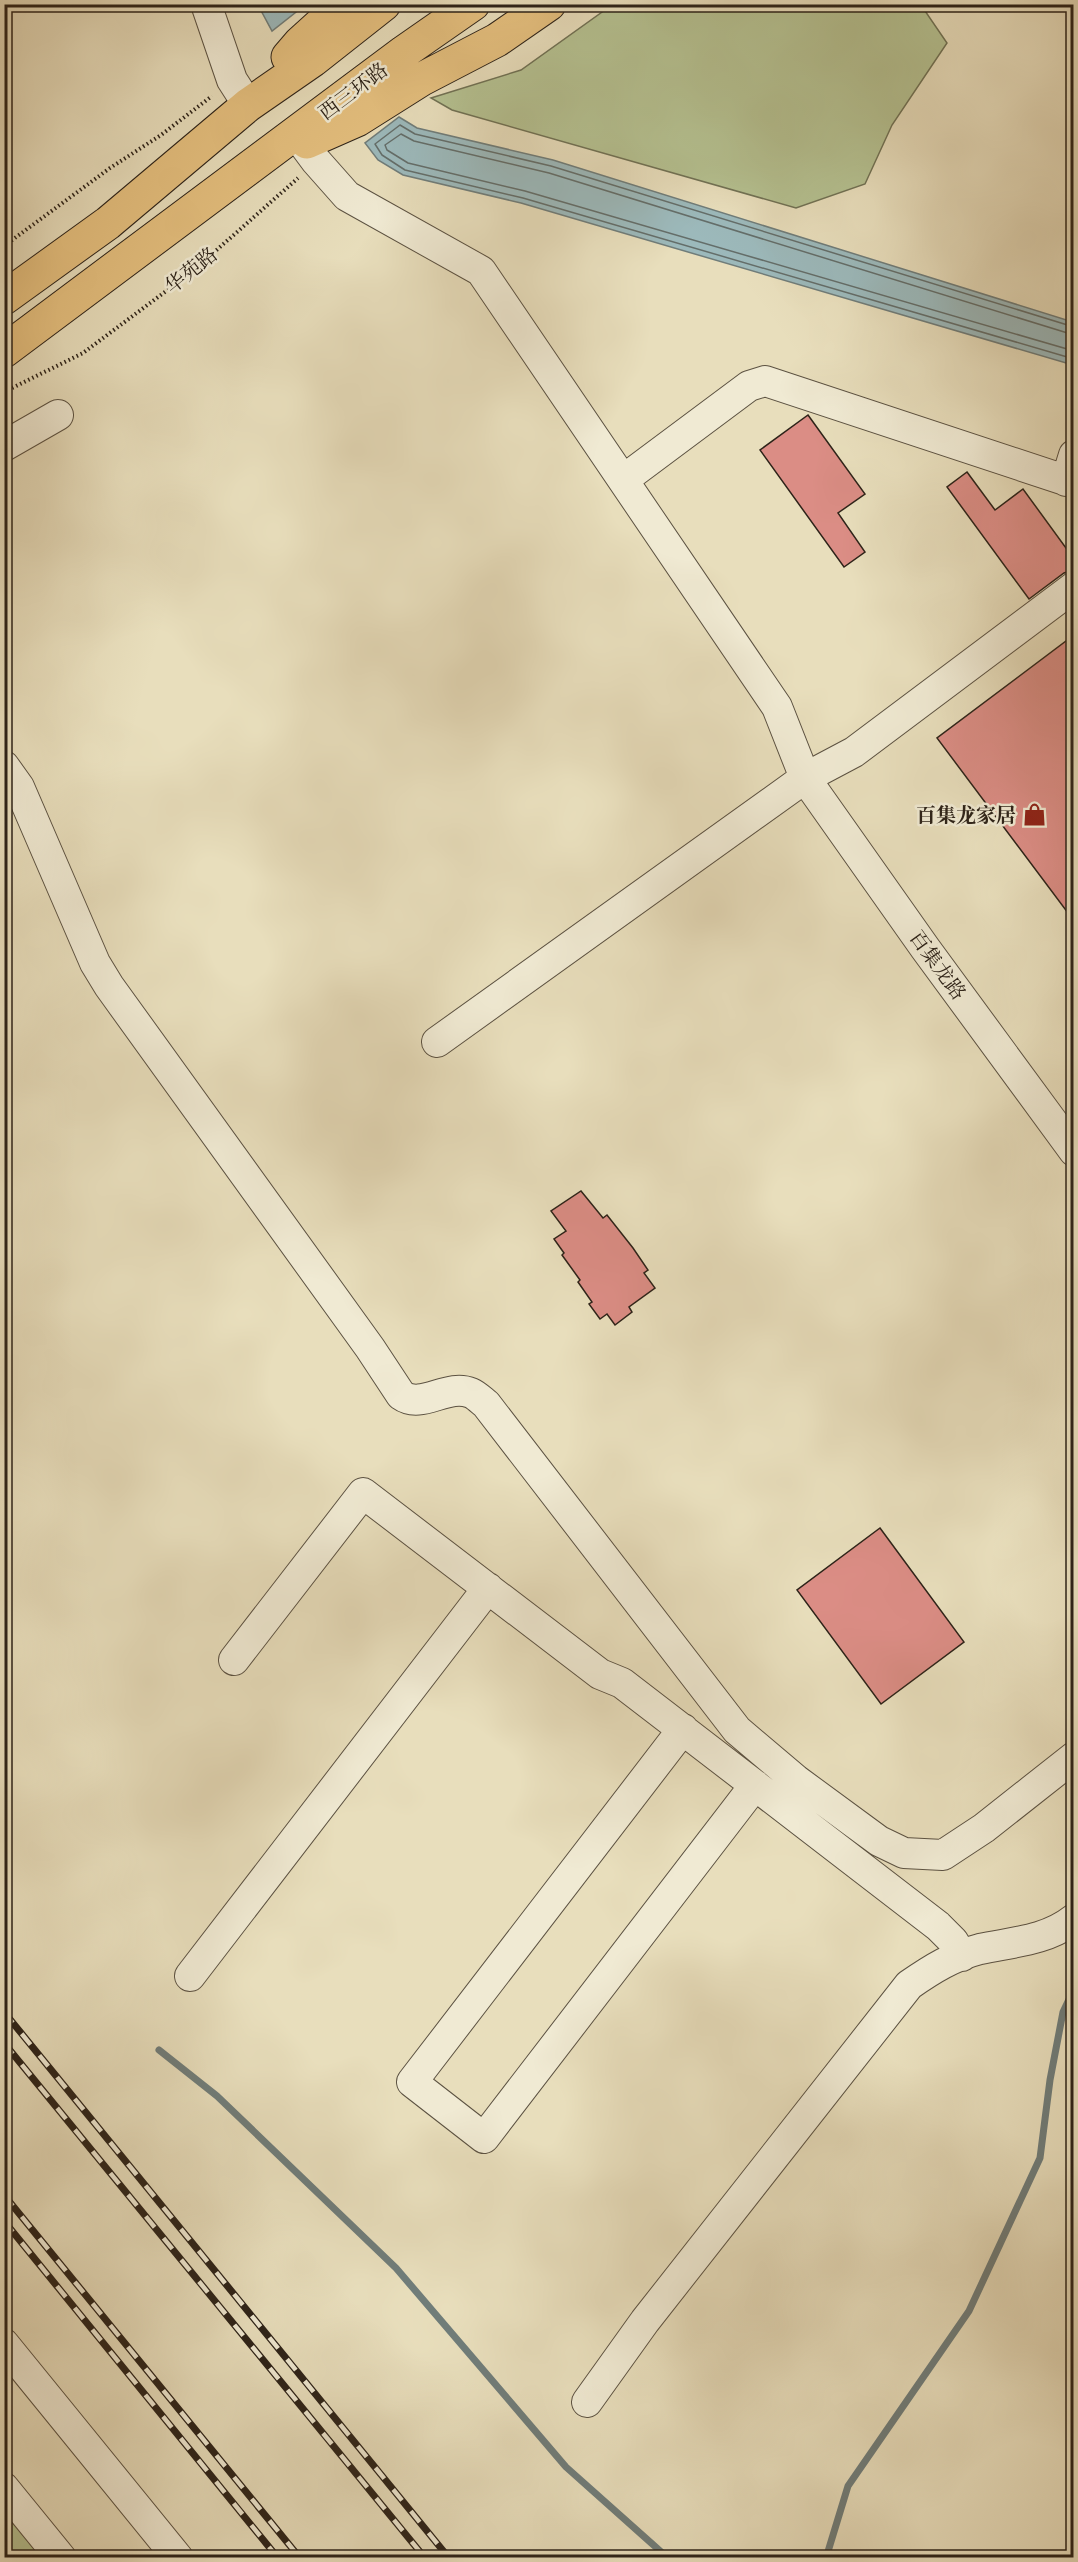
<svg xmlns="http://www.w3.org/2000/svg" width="1078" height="2562" viewBox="0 0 1078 2562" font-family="'Gentium Book Plus','Noto Serif SC',serif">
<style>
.green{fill:#b5c191;stroke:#717255;stroke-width:1.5}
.water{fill:#9cb9bb;stroke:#707d7a;stroke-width:1.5}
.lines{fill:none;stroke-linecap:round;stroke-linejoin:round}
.shore{stroke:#646e6a;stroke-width:1.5}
.stream{stroke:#707d7a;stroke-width:7}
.building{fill:#db8d85;stroke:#2d2319;stroke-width:1.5}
.minor-casing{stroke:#5c5242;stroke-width:32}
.major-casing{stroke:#2d2319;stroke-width:35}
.path{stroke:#2d2319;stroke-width:4;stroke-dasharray:1.5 3;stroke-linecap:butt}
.minor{stroke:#f0ead3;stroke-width:30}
.major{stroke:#e4bf7e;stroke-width:33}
.rail-casing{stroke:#2d2319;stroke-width:7}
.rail{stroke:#f0ead3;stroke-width:4.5;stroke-dasharray:14;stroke-linecap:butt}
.labels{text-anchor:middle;stroke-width:5;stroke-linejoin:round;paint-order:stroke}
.street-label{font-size:20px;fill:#2d2319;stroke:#f0ead3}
.poi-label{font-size:20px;font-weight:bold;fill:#2d2319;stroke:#f0ead3;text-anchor:end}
</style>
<rect width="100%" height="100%" fill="#e8debc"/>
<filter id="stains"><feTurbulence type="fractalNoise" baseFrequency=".00333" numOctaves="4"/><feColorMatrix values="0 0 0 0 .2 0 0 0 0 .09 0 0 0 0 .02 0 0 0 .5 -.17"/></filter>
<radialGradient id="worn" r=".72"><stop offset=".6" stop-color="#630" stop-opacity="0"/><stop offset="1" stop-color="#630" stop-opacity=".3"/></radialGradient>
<path class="green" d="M 612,5 L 921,5 L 947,43 L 892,125 L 865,184 L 796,208 L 452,110 L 431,98 L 521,70 Z
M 4,2509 L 44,2557 L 16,2557 L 5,2543 Z"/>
<path class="water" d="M 258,5 L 305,5 L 272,31 Z
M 399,117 L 417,128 L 553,160 L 1073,322 L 1073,365 L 521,203 L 403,175 L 378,160 L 365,143 Z"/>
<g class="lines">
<path class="shore" d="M 1074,327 L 551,166 L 415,134 L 400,125 L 375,144 L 382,155 L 405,170 L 523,198 L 1074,359
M 1074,335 L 549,173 L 414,141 L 401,134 L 385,145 L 387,150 L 408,163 L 525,191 L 1074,351"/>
<path class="stream" d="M 159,2050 L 217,2096 L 396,2268 L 566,2467 L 668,2558
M 826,2558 L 848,2486 L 969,2311 L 1040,2158 L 1050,2080 L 1063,2012 L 1074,1989"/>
</g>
<path class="building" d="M 808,415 L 865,494 L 838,513 L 865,552 L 844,567 L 760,450 Z
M 967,472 L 995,510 L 1023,489 L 1074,559 L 1074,570 L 1064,573 L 1029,599 L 947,487 Z
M 1074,635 L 1074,921 L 937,738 Z
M 581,1191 L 603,1218 L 607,1215 L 633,1248 L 648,1270 L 644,1273 L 655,1288 L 629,1307 L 632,1312 L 615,1325 L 607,1314 L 600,1319 L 589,1304 L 592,1302 L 578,1282 L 580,1280 L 562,1255 L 564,1253 L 554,1239 L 566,1231 L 551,1211 Z
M 880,1528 L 964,1642 L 881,1704 L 797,1590 Z"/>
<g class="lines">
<defs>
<path id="minor" d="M 206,4 L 232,80 L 248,105
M 296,134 L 316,161 L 347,196 L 481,271 L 777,707 L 805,778 L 925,948 L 1074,1151
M 4,446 L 58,415
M 623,480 L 749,386 L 765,381 L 1074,483
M 1066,481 L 1074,455
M 4,766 L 19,787 L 95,963 L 109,986 L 370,1348 L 401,1395 C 422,1410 447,1383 471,1393 C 476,1395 482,1401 486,1404 L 737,1730 L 796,1780 L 879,1841 L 904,1853 L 943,1855 L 984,1828 L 1074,1757
M 437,1042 L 805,778 L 854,752 L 1074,587
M 234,1660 L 363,1493 L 600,1674 L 622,1683 L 938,1926 L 953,1941 L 962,1956
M 683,1729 L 412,2082 L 484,2138 L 755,1785
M 190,1976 L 488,1588
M 4,2344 L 178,2558
M 587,2402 L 645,2321 L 909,1985 C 932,1969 953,1956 980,1949 C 1012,1942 1046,1941 1074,1919
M 4,2488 L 61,2558"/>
<path id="major" d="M 288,57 L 300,43 L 343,4
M 307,142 L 357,120 L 422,79 L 497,40 L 549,4
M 4,298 L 108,223 L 248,105 L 313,60 L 384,4
M 4,351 L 404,52 L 473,4"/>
</defs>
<use href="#minor" class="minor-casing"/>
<use href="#major" class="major-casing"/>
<path class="path" d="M 4,246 L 110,168 L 161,135 L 212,96
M 4,392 L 83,353 L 193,271 L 298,178"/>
<use href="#minor" class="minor"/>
<use href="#major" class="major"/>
<defs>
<path id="rail" d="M 4,2012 L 449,2558
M 4,2043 L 425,2558
M 4,2195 L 300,2558
M 4,2221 L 278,2558"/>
</defs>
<use href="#rail" class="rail-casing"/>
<use href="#rail" class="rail"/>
</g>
<defs>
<symbol id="shop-bare" viewBox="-9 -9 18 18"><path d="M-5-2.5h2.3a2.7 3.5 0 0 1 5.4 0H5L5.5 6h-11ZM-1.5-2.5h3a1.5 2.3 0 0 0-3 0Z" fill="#8f2418" stroke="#f0ead3" stroke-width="2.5" paint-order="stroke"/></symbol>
</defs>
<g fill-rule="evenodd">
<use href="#shop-bare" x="1018" y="798" width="33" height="33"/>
</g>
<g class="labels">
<g class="street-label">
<text transform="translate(353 91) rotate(-37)" y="7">西三环路</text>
<text transform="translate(191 270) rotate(-39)" y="7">华苑路</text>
<text transform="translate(938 965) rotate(54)" y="7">百集龙路</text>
</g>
<g class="poi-label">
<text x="1016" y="822">百集龙家居</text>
</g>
</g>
<rect width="1078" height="2562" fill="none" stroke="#e8debc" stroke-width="24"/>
<rect x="6" y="6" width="1066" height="2550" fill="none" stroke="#2d2319" stroke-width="3"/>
<rect x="12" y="12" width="1054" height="2538" fill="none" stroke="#2d2319" stroke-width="1.5"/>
<rect width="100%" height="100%" filter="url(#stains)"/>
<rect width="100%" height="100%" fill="url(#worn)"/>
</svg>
